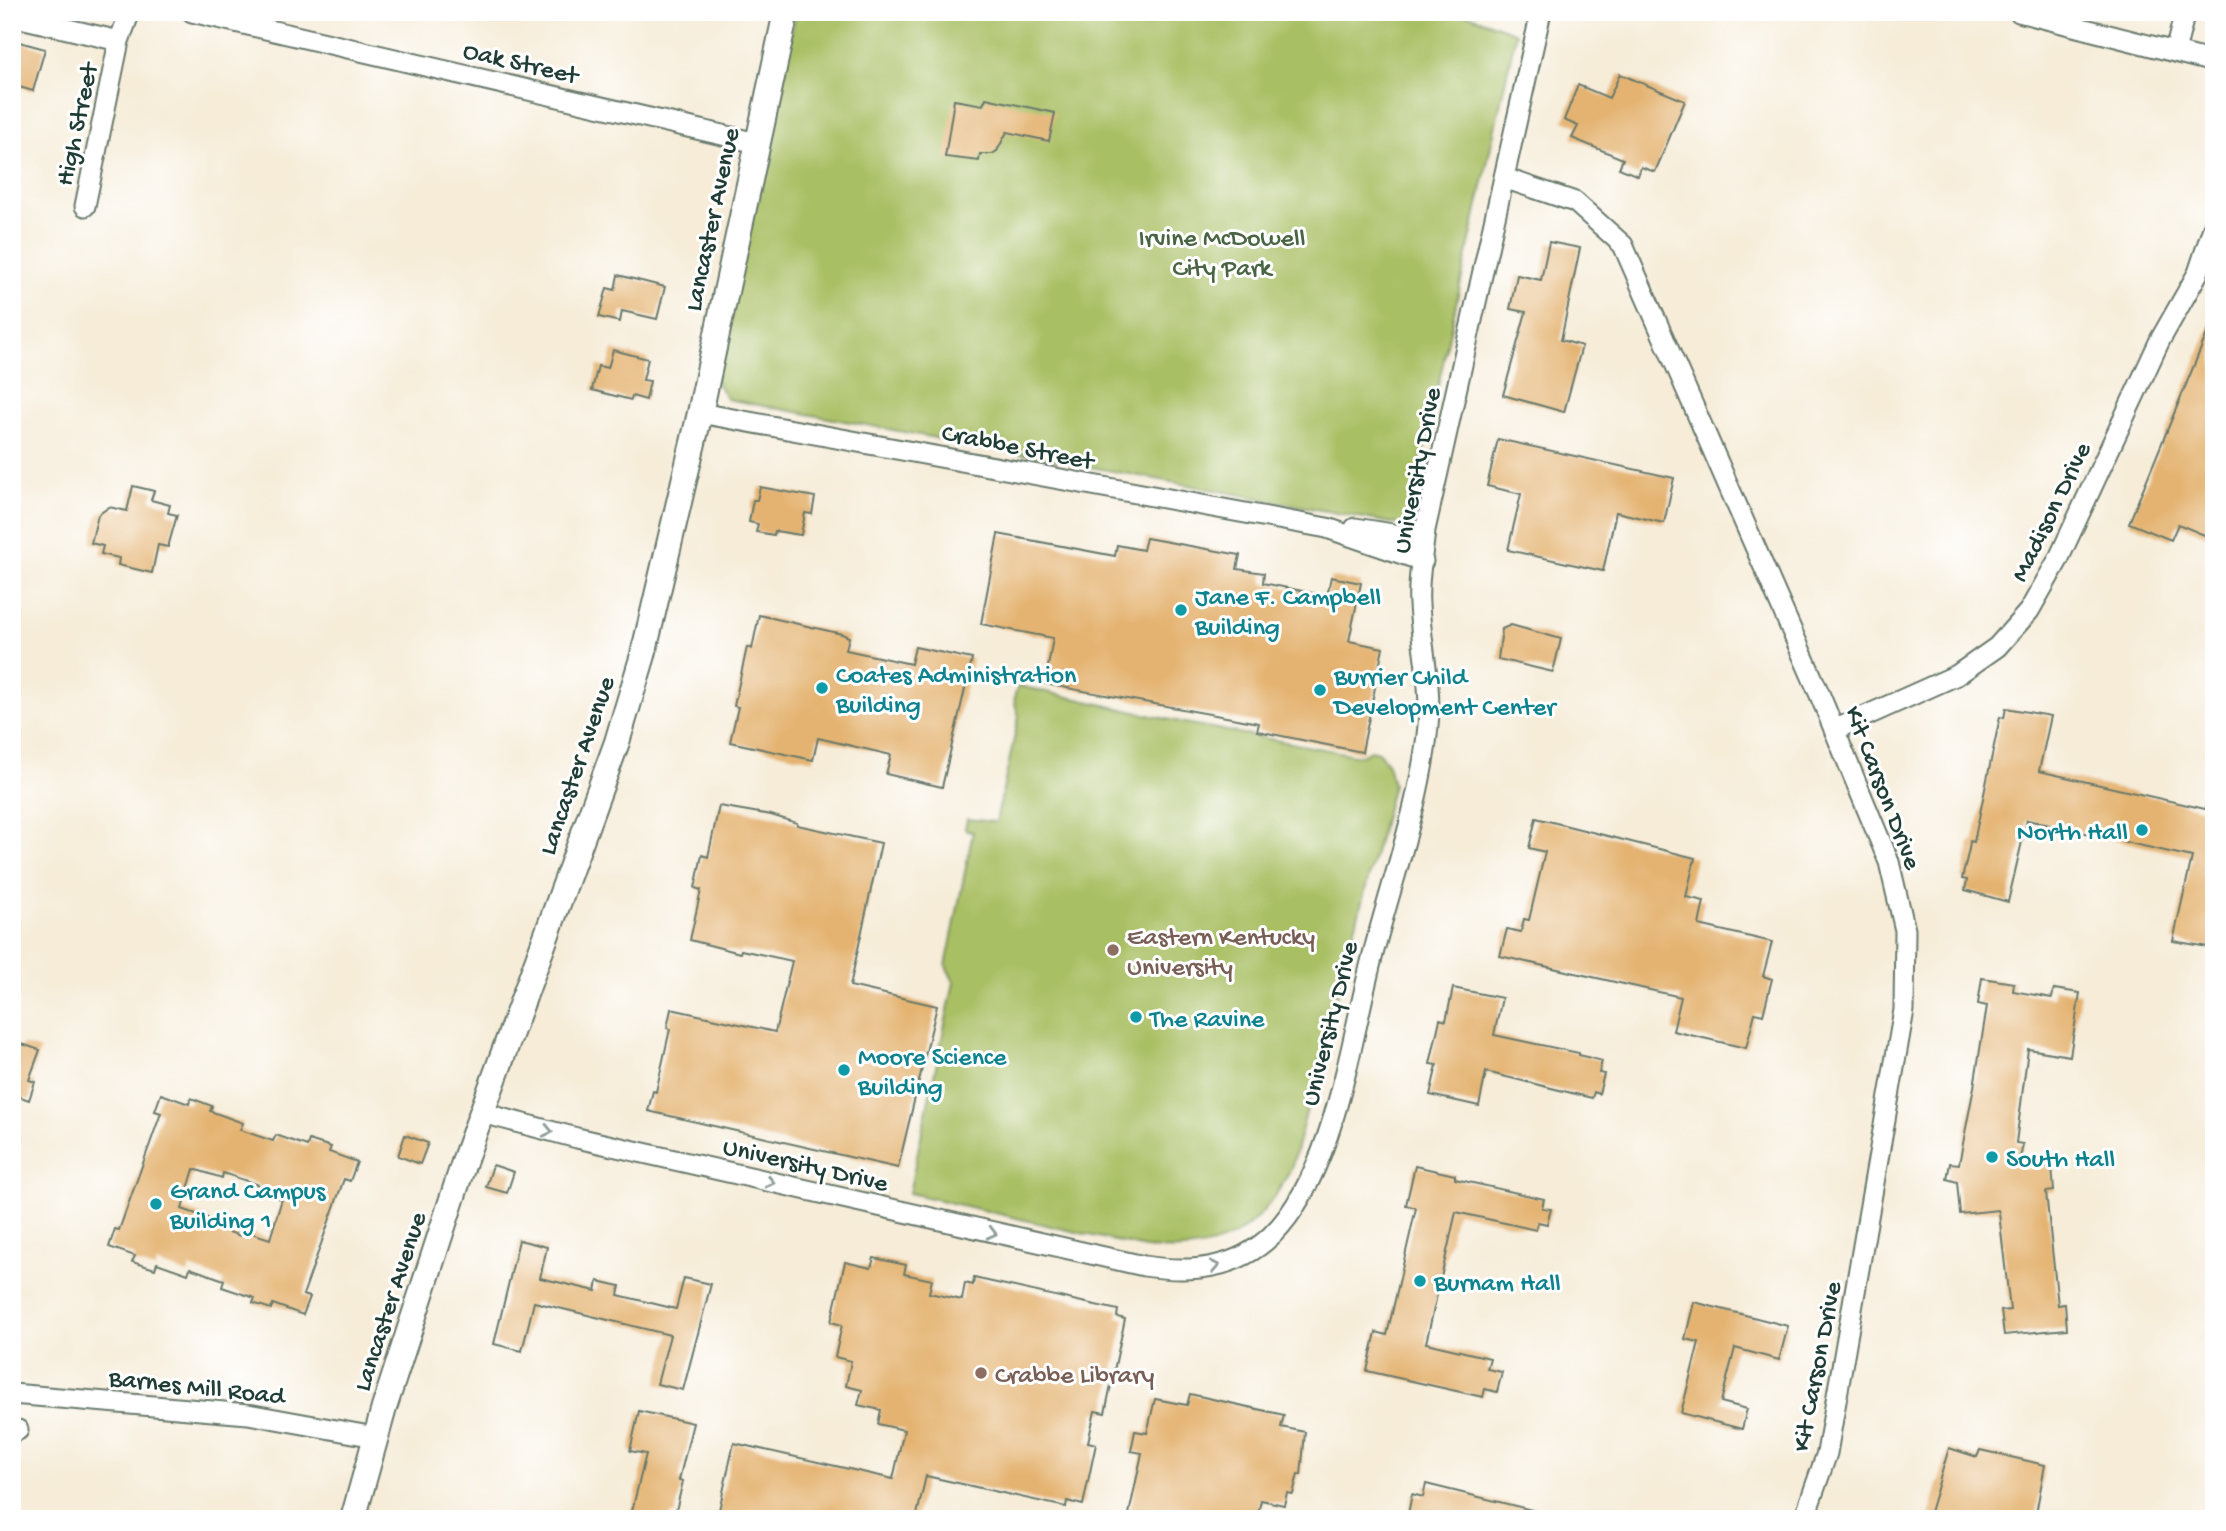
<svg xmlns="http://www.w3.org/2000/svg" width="2226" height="1531" viewBox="0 0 2226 1531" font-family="'Gochi Hand',sans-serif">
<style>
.green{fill:#a9bf64;stroke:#647e4c;stroke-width:2}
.building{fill:#e4b371;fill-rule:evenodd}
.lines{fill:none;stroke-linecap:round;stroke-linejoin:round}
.minor-casing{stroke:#6a7a6d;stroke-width:23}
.major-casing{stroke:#6a7a6d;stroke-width:28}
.minor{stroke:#fff;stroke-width:19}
.major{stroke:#fff;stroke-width:24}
.oneway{stroke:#8f9e9a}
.culture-dot{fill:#0f9aa8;stroke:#fff;stroke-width:2.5}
.education-dot{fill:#8d6e63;stroke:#fff;stroke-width:2.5}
.labels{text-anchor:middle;stroke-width:6;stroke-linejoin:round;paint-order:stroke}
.street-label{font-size:26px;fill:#1f3d34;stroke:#fff}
.park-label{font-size:26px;fill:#486442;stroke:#fff}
.culture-label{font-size:26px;fill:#0d838f;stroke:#fff;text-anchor:start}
.education-label{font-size:26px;fill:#785e54;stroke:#fff;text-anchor:start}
</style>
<rect width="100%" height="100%" fill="#fff"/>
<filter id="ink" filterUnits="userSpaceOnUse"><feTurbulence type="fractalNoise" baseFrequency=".0143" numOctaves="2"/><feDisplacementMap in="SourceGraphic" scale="14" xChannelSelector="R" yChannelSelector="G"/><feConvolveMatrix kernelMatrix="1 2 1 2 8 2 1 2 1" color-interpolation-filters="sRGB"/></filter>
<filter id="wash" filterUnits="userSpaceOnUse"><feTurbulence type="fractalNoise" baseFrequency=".00686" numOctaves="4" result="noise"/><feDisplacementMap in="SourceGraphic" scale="28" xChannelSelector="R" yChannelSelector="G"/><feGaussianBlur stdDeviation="1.57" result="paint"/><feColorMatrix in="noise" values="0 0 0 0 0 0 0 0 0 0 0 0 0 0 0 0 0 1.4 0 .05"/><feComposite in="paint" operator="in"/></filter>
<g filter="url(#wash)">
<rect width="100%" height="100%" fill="#f6ecd8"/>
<path class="green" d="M 796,12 L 1461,12 L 1516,33 L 1407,526 L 727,399 L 715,379 Z
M 1019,686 L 1185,723 L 1360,756 L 1370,750 L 1378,752 L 1388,764 L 1393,785 L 1292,1166 C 1259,1234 1219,1256 1145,1248 L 909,1193 L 954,982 L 946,966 L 973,832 L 965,829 L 967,819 L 996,822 L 1019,716 C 1015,704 1011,697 1019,686 Z"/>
<g id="blocks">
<path class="building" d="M 12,40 L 45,49 L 33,91 L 12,85 Z
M 1620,74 L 1685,101 L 1655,172 L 1641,167 L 1638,176 L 1619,168 L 1623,159 L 1572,138 L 1578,126 L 1564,120 L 1578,85 L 1609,98 Z
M 986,98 L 1055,113 L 1049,141 L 1007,132 L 997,151 L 992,154 L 980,154 L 979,161 L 945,157 L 954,100 L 983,105 Z
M 1549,242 L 1580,248 L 1561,340 L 1582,346 L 1564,412 L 1503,395 L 1526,312 L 1510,309 L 1517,275 L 1541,280 Z
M 618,275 L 665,287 L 657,319 L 622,311 L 620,322 L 599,317 L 607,288 L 615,290 Z
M 2213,319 L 2214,539 L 2178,524 L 2171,540 L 2129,523 Z
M 613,350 L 648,359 L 643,380 L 650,381 L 646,400 L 632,396 L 631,400 L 592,390 L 598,366 L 608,368 Z
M 1498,439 L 1674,478 L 1664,523 L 1616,512 L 1603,571 L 1508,550 L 1521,494 L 1487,486 Z
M 133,486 L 154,491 L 151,500 L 170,505 L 168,513 L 177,515 L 168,547 L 158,545 L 152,573 L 118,565 L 119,558 L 101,554 L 103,546 L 91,543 L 98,515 L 109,507 L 127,511 Z
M 760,487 L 815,497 L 812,514 L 805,513 L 801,535 L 775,531 L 774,535 L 756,532 L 758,524 L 749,522 L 753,500 L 757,500 Z
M 998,534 L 1115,556 L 1117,545 L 1143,550 L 1146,538 L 1240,555 L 1237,569 L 1264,573 L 1263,583 L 1327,596 L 1331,577 L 1361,583 L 1349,641 L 1383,648 L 1362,752 L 1257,731 L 1259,723 L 1045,684 L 1053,638 L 981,624 Z
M 759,615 L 842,634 L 849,637 L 846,650 L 911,664 L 915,647 L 972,659 L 942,787 L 886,774 L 891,755 L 818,738 L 813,760 L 730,742 L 738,707 L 734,706 L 747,647 L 752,649 Z
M 1511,625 L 1561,639 L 1553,672 L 1498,659 L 1502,629 Z
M 2006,708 L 2051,716 L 2039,771 L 2214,811 L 2214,948 L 2173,941 L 2192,857 L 2027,820 L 2008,902 L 1965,890 L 1967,880 L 1962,879 L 1969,849 L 1970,841 L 1974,842 L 2000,717 L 2004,718 Z
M 719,806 L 771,815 L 797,823 L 797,825 L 881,843 L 850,986 L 937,1006 L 898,1168 L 648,1111 L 653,1091 L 656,1092 L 670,1029 L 667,1028 L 671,1009 L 775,1032 L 792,961 L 741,950 L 740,953 L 690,940 L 701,890 L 695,888 L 702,855 L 708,857 Z
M 1536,818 L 1695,858 L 1686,897 L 1704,901 L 1699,925 L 1772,942 L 1763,976 L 1772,979 L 1763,1015 L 1755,1013 L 1746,1048 L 1673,1031 L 1681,997 L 1500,956 L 1507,929 L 1521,932 L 1524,919 L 1529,920 L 1545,852 L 1529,848 Z
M 1982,978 L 2014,983 L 2013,991 L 2052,998 L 2054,989 L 2080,993 L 2070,1056 L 2028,1049 L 2016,1143 L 2023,1144 L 2020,1159 L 2026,1160 L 2024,1169 L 2052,1166 L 2054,1191 L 2046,1192 L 2058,1305 L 2065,1304 L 2067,1329 L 2004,1335 L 2001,1311 L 2010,1310 L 1999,1213 L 1998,1210 L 1960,1214 L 1957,1182 L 1947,1179 L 1950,1163 L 1959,1164 L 1974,1087 L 1987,1006 L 1978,1004 Z
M 1453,988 L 1502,998 L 1494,1035 L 1579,1053 L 1579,1055 L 1602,1061 L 1599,1073 L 1604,1074 L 1599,1094 L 1594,1092 L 1592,1098 L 1486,1072 L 1479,1106 L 1430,1095 L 1437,1065 L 1430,1064 L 1440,1019 L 1446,1021 Z
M 22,1044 L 40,1050 L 29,1080 L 35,1082 L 29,1100 L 12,1094 L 12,1047 L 20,1049 Z
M 161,1094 L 189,1104 L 191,1098 L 212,1106 L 210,1111 L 243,1123 L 240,1130 L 273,1141 L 276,1135 L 307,1146 L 309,1140 L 331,1147 L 329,1152 L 357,1162 L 350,1181 L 344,1179 L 303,1295 L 310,1297 L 303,1315 L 273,1304 L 271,1309 L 253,1303 L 255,1298 L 222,1287 L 224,1280 L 190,1268 L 188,1274 L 157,1263 L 155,1269 L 132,1262 L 135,1256 L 109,1247 L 115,1229 L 119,1230 L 161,1113 L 155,1111 ZM 194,1169 L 222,1178 L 223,1173 L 259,1185 L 257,1192 L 282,1199 L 270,1239 L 242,1230 L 240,1236 L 206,1224 L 208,1218 L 182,1209 Z
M 405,1135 L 428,1143 L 420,1164 L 398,1156 Z
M 493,1165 L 514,1172 L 507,1193 L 486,1187 Z
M 1415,1166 L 1455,1175 L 1455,1179 L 1544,1199 L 1542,1208 L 1551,1209 L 1547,1224 L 1538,1222 L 1536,1230 L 1456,1212 L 1426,1343 L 1490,1358 L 1487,1369 L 1502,1372 L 1497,1392 L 1485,1389 L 1483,1397 L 1367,1371 L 1376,1332 L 1387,1335 L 1416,1208 L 1406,1205 Z
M 519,1240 L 547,1247 L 540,1278 L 596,1291 L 598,1281 L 620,1286 L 618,1295 L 676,1309 L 684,1278 L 711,1284 L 683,1390 L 657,1384 L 670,1335 L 534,1302 L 522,1351 L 494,1344 Z
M 874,1258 L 906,1265 L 904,1274 L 932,1280 L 929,1293 L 962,1300 L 965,1283 L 973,1285 L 974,1278 L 1118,1310 L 1117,1317 L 1125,1319 L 1105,1413 L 1095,1411 L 1088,1442 L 1096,1444 L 1083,1505 L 1067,1501 L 1066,1507 L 926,1476 L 916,1519 L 717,1519 L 734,1443 L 893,1479 L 904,1430 L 878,1424 L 881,1410 L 858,1405 L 862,1390 L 846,1386 L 851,1361 L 835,1357 L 842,1325 L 831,1322 L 845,1262 L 871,1268 Z
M 1694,1302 L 1788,1326 L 1779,1360 L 1735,1348 L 1721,1402 L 1747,1409 L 1742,1429 L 1681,1413 L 1699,1342 L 1685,1339 Z
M 1190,1394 L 1284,1415 L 1281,1427 L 1305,1432 L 1301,1475 L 1298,1474 L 1293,1494 L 1287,1493 L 1284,1505 L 1261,1500 L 1257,1519 L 1128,1519 L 1142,1453 L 1131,1451 L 1135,1431 L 1147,1433 L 1155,1399 L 1187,1405 Z
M 639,1411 L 693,1423 L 679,1480 L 683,1481 L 675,1515 L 671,1514 L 670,1519 L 630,1519 L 646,1454 L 630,1451 Z
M 1949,1448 L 1977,1457 L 1980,1450 L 2045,1465 L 2035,1519 L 1928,1519 Z
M 1426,1484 L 1544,1513 L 1544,1519 L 1407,1519 L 1412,1494 L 1423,1497 Z"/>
</g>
</g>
<g filter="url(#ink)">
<use href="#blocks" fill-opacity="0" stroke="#6a7a6d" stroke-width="2"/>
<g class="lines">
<defs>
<path id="minor" d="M 192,12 L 757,143
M 2019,12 L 2214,62
M 12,16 L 119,41
M 2175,52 L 2185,12
M 1504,178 L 1575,202 L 1623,245 L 1819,693 L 1889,862 L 1905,930 L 1904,1010 L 1827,1453 L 1804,1519
M 85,206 L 119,41 L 130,12
M 700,413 L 1327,528 L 1423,561
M 1355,528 L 1424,539
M 1834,730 L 1957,675 L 1997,647 L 2029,611 L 2058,560 L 2160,340 L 2198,273 L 2214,225
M 482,1113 L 577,1138 L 1144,1266 C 1191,1273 1236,1270 1272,1235 C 1337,1171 1352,1028 1376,943 C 1395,872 1421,799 1428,726 C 1432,685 1421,645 1419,604 C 1417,581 1423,554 1425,530 L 1541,12
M 12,1394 L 248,1414 L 375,1437
M 12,1433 L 18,1430"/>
<path id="major" d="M 353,1519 L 384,1408 L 466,1156 L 617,742 L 643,655 L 700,413 L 786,12"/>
</defs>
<use href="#minor" class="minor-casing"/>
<use href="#major" class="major-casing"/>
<use href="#minor" class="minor"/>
<use href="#major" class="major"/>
</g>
<defs><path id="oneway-chevron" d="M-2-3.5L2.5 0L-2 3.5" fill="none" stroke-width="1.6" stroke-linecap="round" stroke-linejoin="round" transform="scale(1.75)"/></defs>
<g class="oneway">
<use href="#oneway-chevron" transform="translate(548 1131) rotate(13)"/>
<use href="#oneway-chevron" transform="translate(770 1182) rotate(13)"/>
<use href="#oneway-chevron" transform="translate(992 1233) rotate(14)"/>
<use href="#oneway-chevron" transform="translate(1215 1266) rotate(-11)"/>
</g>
</g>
<g class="culture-dot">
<circle cx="1181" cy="610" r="7"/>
<circle cx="822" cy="688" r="7"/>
<circle cx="1320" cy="690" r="7"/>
<circle cx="2142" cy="830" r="7"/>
<circle cx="1136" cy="1017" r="7"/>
<circle cx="844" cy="1070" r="7"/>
<circle cx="1992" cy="1157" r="7"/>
<circle cx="156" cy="1204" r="7"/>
<circle cx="1420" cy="1281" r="7"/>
</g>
<g class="education-dot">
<circle cx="1113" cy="950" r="7"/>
<circle cx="981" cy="1373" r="7"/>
</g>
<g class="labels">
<g class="street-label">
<text transform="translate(521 61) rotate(13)" y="9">Oak Street</text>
<text transform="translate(75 124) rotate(-78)" y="9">High Street</text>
<text transform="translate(710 219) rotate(-78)" y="9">Lancaster Avenue</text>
<text transform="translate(1018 445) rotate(11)" y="9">Crabbe Street</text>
<text transform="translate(1415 470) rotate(-79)" y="9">University Drive</text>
<text transform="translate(2049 511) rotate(-64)" y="9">Madison Drive</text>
<text transform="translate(575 765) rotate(-71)" y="9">Lancaster Avenue</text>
<text transform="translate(1885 787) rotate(69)" y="9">Kit Carson Drive</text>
<text transform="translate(1328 1023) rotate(-76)" y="9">University Drive</text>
<text transform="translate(806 1163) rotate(13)" y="9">University Drive</text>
<text transform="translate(388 1301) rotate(-72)" y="9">Lancaster Avenue</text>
<text transform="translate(1815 1366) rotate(-79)" y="9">Kit Carson Drive</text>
<text transform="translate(197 1385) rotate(6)" y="9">Barnes Mill Road</text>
</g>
<g class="park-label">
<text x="1222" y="245">Irvine McDowell<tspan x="1222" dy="30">City Park</tspan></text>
</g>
<g class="culture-label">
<text x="1195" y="604">Jane F. Campbell<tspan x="1195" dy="30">Building</tspan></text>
<text x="836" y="682">Coates Administration<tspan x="836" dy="30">Building</tspan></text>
<text x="1334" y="684">Burrier Child<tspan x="1334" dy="30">Development Center</tspan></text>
<text x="2128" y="839" text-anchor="end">North Hall</text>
<text x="1150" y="1026">The Ravine</text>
<text x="858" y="1064">Moore Science<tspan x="858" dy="30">Building</tspan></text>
<text x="2006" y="1166">South Hall</text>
<text x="170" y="1198">Grand Campus<tspan x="170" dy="30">Building 1</tspan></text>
<text x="1434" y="1290">Burnam Hall</text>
</g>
<g class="education-label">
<text x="1127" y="944">Eastern Kentucky<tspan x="1127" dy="30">University</tspan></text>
<text x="995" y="1382">Crabbe Library</text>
</g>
</g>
<rect width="2226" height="1531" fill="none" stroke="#fff" stroke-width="42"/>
</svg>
